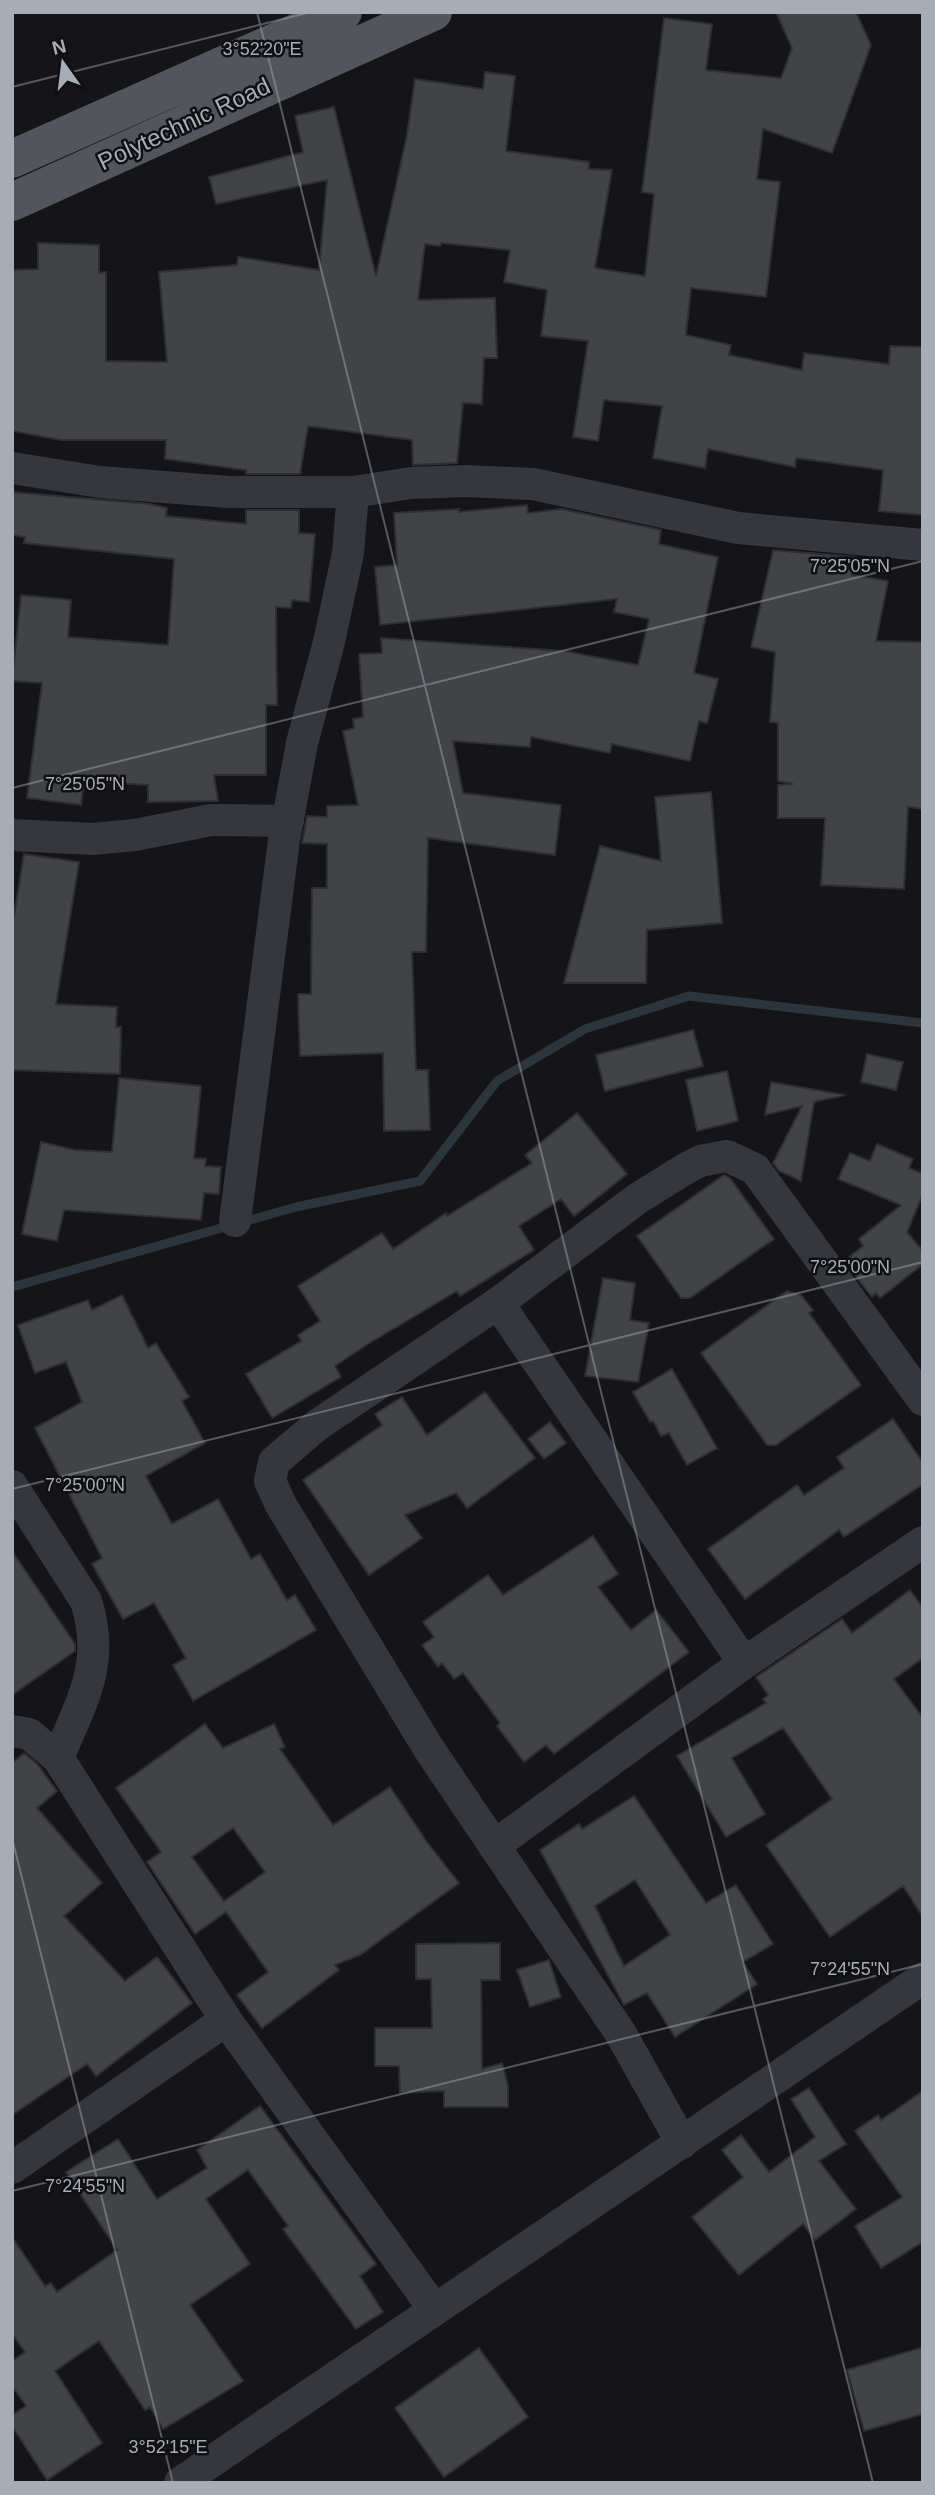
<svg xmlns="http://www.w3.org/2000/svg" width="935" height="2495" viewBox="0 0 935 2495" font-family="Arial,sans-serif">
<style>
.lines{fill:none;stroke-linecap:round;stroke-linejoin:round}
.stream{stroke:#2b353b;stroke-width:9}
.building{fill:#414347;stroke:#2f2f33;stroke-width:2;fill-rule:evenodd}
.street{stroke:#36373c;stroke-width:32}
.primary{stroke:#52555b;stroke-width:38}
.ticks{fill:none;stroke:#a7adb7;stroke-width:2;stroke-opacity:0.45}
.labels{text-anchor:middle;stroke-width:5;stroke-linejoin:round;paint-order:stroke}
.street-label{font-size:24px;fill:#a7adb7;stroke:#101012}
.ticks-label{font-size:18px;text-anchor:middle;fill:#a7adb7;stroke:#101012;stroke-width:5;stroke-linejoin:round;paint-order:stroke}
</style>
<rect width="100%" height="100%" fill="#151517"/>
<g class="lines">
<path class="stream" d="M 12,1287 L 296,1207 L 420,1181 L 497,1081 L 585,1029 L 689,996 L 923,1023"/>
</g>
<path class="building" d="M 776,12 L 856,12 L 871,45 L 832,153 L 763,129 L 757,179 L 780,182 L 766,297 L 691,288 L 686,335 L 731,345 L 729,355 L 802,370 L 804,353 L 889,364 L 890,346 L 923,347 L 923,515 L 879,511 L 883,470 L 796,458 L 795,467 L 708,449 L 705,468 L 653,458 L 662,406 L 604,400 L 598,441 L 573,437 L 588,341 L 541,336 L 547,290 L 504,282 L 510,250 L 441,243 L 440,246 L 425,244 L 418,300 L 495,298 L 497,358 L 484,358 L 482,404 L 463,403 L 457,463 L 413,465 L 412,440 L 308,426 L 300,474 L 246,474 L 246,470 L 165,459 L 166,440 L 61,440 L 12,431 L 12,270 L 38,269 L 38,243 L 99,245 L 99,273 L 106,272 L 106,361 L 167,362 L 159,272 L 237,265 L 238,257 L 319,270 L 327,180 L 216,204 L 209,177 L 303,152 L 295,116 L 334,107 L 376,276 L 407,135 L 415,79 L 483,89 L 485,72 L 515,76 L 506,151 L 589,162 L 589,169 L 612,170 L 595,268 L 645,276 L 654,194 L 642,192 L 664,18 L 712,24 L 706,70 L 781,78 L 792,48 Z
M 12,492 L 150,504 L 167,508 L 166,516 L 246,524 L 246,510 L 299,510 L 299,533 L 315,534 L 309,602 L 292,600 L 291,608 L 276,607 L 277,705 L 266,705 L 266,775 L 214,775 L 218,801 L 148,802 L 148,785 L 84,781 L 81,805 L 27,798 L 42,683 L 12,681 L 21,595 L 71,600 L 68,637 L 168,645 L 174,559 L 24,543 L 25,537 L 12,535 Z
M 527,505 L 528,513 L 562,509 L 661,530 L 659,544 L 718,557 L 694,673 L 718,679 L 707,723 L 699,721 L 690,761 L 612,744 L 610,753 L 531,737 L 530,747 L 453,741 L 463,793 L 561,805 L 555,855 L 428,838 L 426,952 L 412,952 L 416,1070 L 428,1070 L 430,1130 L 384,1131 L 383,1053 L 300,1056 L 298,994 L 311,994 L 312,888 L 327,888 L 327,844 L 302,843 L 307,816 L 327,817 L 327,806 L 358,805 L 343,731 L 354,728 L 353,719 L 363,717 L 359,654 L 382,653 L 381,638 L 564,651 L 638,665 L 649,619 L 614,612 L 617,599 L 380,625 L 375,567 L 397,565 L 394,513 L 459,509 L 459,512 Z
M 773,550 L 855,557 L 852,575 L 888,581 L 876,641 L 923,642 L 923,809 L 908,807 L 904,889 L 821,885 L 825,818 L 778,818 L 778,785 L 793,784 L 778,781 L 778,723 L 770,722 L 775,652 L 751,647 Z
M 711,792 L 722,923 L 647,930 L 646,983 L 564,983 L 600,846 L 661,861 L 655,797 Z
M 24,854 L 79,862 L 56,1004 L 117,1007 L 116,1027 L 121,1027 L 120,1074 L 12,1070 L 12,928 Z
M 693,1030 L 703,1066 L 605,1091 L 596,1055 Z
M 867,1054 L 903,1062 L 896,1090 L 861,1082 Z
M 727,1071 L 738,1121 L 697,1131 L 686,1080 Z
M 119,1078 L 201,1086 L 194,1158 L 206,1159 L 205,1166 L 221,1167 L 219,1194 L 204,1193 L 201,1220 L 64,1210 L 57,1241 L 22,1234 L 41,1142 L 75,1150 L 112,1152 Z
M 771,1082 L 845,1095 L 814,1102 L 801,1181 L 779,1171 L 773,1163 L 802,1106 L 765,1115 Z
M 577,1113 L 627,1174 L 574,1216 L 561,1199 L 519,1226 L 534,1250 L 460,1296 L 457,1291 L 368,1344 L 335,1366 L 341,1377 L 272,1418 L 246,1374 L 301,1341 L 298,1335 L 320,1321 L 298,1286 L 382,1233 L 393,1249 L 446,1213 L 447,1216 L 532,1163 L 525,1155 Z
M 877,1144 L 913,1159 L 909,1168 L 923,1174 L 923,1194 L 907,1232 L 923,1251 L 923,1264 L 880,1298 L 876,1293 L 872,1297 L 860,1282 L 852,1271 L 856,1268 L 848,1258 L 863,1246 L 859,1239 L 901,1205 L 838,1179 L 850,1153 L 870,1161 Z
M 724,1175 L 730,1178 L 774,1239 L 690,1298 L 681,1298 L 637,1236 Z
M 603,1278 L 635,1283 L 630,1320 L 649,1323 L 638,1382 L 585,1376 Z
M 787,1291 L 801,1295 L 813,1310 L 809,1313 L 861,1385 L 776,1445 L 767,1445 L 701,1353 Z
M 122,1295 L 148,1348 L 156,1343 L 189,1397 L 182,1401 L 205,1443 L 146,1476 L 172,1524 L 218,1499 L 251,1559 L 260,1554 L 287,1600 L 295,1595 L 316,1630 L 193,1701 L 173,1665 L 186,1658 L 154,1603 L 123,1619 L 92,1564 L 102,1558 L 35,1428 L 82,1402 L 66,1362 L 35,1373 L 18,1325 L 88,1300 L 92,1310 Z
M 672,1369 L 717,1448 L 687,1465 L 669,1433 L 661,1436 L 653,1421 L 650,1422 L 633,1392 Z
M 485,1392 L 535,1458 L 467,1508 L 456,1493 L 405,1515 L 422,1538 L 369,1575 L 303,1480 L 382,1425 L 375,1414 L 402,1397 L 427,1435 Z
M 893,1419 L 923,1463 L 923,1484 L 844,1537 L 839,1530 L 745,1599 L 708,1549 L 797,1485 L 804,1495 L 844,1468 L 837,1457 Z
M 550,1422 L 566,1443 L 544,1459 L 528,1439 Z
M 593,1536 L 618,1574 L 598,1587 L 631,1630 L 656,1610 L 689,1652 L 554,1754 L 546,1745 L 524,1762 L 497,1726 L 500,1723 L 463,1673 L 454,1679 L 442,1663 L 438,1667 L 422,1645 L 434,1637 L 423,1622 L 488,1575 L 503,1595 Z
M 12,1551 L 75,1644 L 75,1651 L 12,1695 Z
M 910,1590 L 923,1608 L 923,1658 L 894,1679 L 923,1718 L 923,1917 L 903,1886 L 830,1937 L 766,1845 L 832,1799 L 783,1728 L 732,1758 L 765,1814 L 726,1837 L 677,1756 L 766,1703 L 763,1699 L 768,1695 L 756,1677 L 842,1619 L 852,1633 Z
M 205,1724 L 223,1748 L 274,1724 L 285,1747 L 280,1749 L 333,1825 L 390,1787 L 427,1842 L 459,1883 L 360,1955 L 335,1965 L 339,1970 L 262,2028 L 237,1995 L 268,1972 L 226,1912 L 195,1934 L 147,1862 L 161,1852 L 116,1788 ZM 233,1828 L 265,1872 L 224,1901 L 192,1857 Z
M 24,1753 L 37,1764 L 57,1791 L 37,1808 L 102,1883 L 64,1916 L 125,1981 L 157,1957 L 192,2003 L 96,2076 L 87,2064 L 12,2115 L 12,1763 Z
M 634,1796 L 706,1903 L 736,1885 L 773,1944 L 743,1962 L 757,1984 L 675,2037 L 647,1993 L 624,2005 L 540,1850 L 579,1824 L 582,1829 ZM 635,1880 L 670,1935 L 624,1966 L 595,1906 Z
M 500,1943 L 500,1980 L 481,1980 L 482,2069 L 502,2063 L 508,2086 L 508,2107 L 444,2107 L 444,2091 L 400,2093 L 399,2066 L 375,2066 L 375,2028 L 432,2028 L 431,1979 L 416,1979 L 416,1944 Z
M 549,1960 L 561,1997 L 530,2007 L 517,1970 Z
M 809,2088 L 846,2144 L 819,2161 L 856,2209 L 815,2240 L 803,2224 L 739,2275 L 692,2217 L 743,2177 L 722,2150 L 741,2135 L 769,2172 L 815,2137 L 791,2099 Z
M 923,2091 L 923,2242 L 881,2268 L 855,2226 L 902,2197 L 855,2131 L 878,2115 L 881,2120 Z
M 260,2106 L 376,2264 L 360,2276 L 383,2312 L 356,2329 L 283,2229 L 288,2226 L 248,2170 L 206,2199 L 250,2264 L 190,2305 L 243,2381 L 163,2429 L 150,2407 L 145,2410 L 99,2341 L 55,2371 L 102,2443 L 47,2480 L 12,2426 L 12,2415 L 26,2406 L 12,2386 L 12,2361 L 25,2352 L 12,2334 L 12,2237 L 45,2286 L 51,2283 L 57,2292 L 117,2250 L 66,2172 L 118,2139 L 157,2199 L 207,2168 L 197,2150 Z
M 923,2347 L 923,2414 L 864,2431 L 847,2370 Z
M 479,2348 L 528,2417 L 444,2477 L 395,2408 Z"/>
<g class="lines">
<path class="street" d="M 12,468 L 100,482 L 229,492 L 353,492 L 411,483 L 467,481 L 533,484 L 738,528 L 923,545
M 12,835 L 93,839 L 135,835 L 211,820 L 288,821
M 235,1221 L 284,840 L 302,743 L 329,642 L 348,553 L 353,492
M 498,1303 L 744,1663
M 12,1486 L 86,1601 C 106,1664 82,1700 58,1758
M 12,1731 L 29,1734 L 58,1758 L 226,2020 L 434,2309
M 494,1846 L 744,1663 L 923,1542
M 682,2143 L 621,2034 L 429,1749 L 281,1505 L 270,1481 L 274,1462 L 316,1426 L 498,1303 L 637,1199 L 685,1169 L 700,1161 L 727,1156 L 755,1169 L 923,1400
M 12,2168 L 226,2020
M 180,2483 L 923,1978"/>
<path class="primary" d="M 12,159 L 343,12
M 12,202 L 433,12"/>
</g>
<path class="ticks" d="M 257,12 L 873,2483M 12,87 L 311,12M 12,788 L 923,561M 12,1489 L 923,1262M 12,1838 L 173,2483M 12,2191 L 923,1964"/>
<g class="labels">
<g class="street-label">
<text transform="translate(184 124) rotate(-25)" y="8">Polytechnic Road</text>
</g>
</g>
<g class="ticks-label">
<text x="262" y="55">3°52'20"E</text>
<text x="850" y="572">7°25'05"N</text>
<text x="85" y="790">7°25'05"N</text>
<text x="850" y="1273">7°25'00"N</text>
<text x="85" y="1491">7°25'00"N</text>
<text x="850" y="1975">7°24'55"N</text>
<text x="85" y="2192">7°24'55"N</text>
<text x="168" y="2453">3°52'15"E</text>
</g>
<rect width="935" height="2495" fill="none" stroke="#a7adb7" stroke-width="28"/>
<g transform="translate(63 63) rotate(346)" stroke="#101012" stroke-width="5" paint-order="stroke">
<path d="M0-5L12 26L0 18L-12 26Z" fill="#a7adb7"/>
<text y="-10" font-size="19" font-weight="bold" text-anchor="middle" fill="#a7adb7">N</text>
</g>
</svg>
